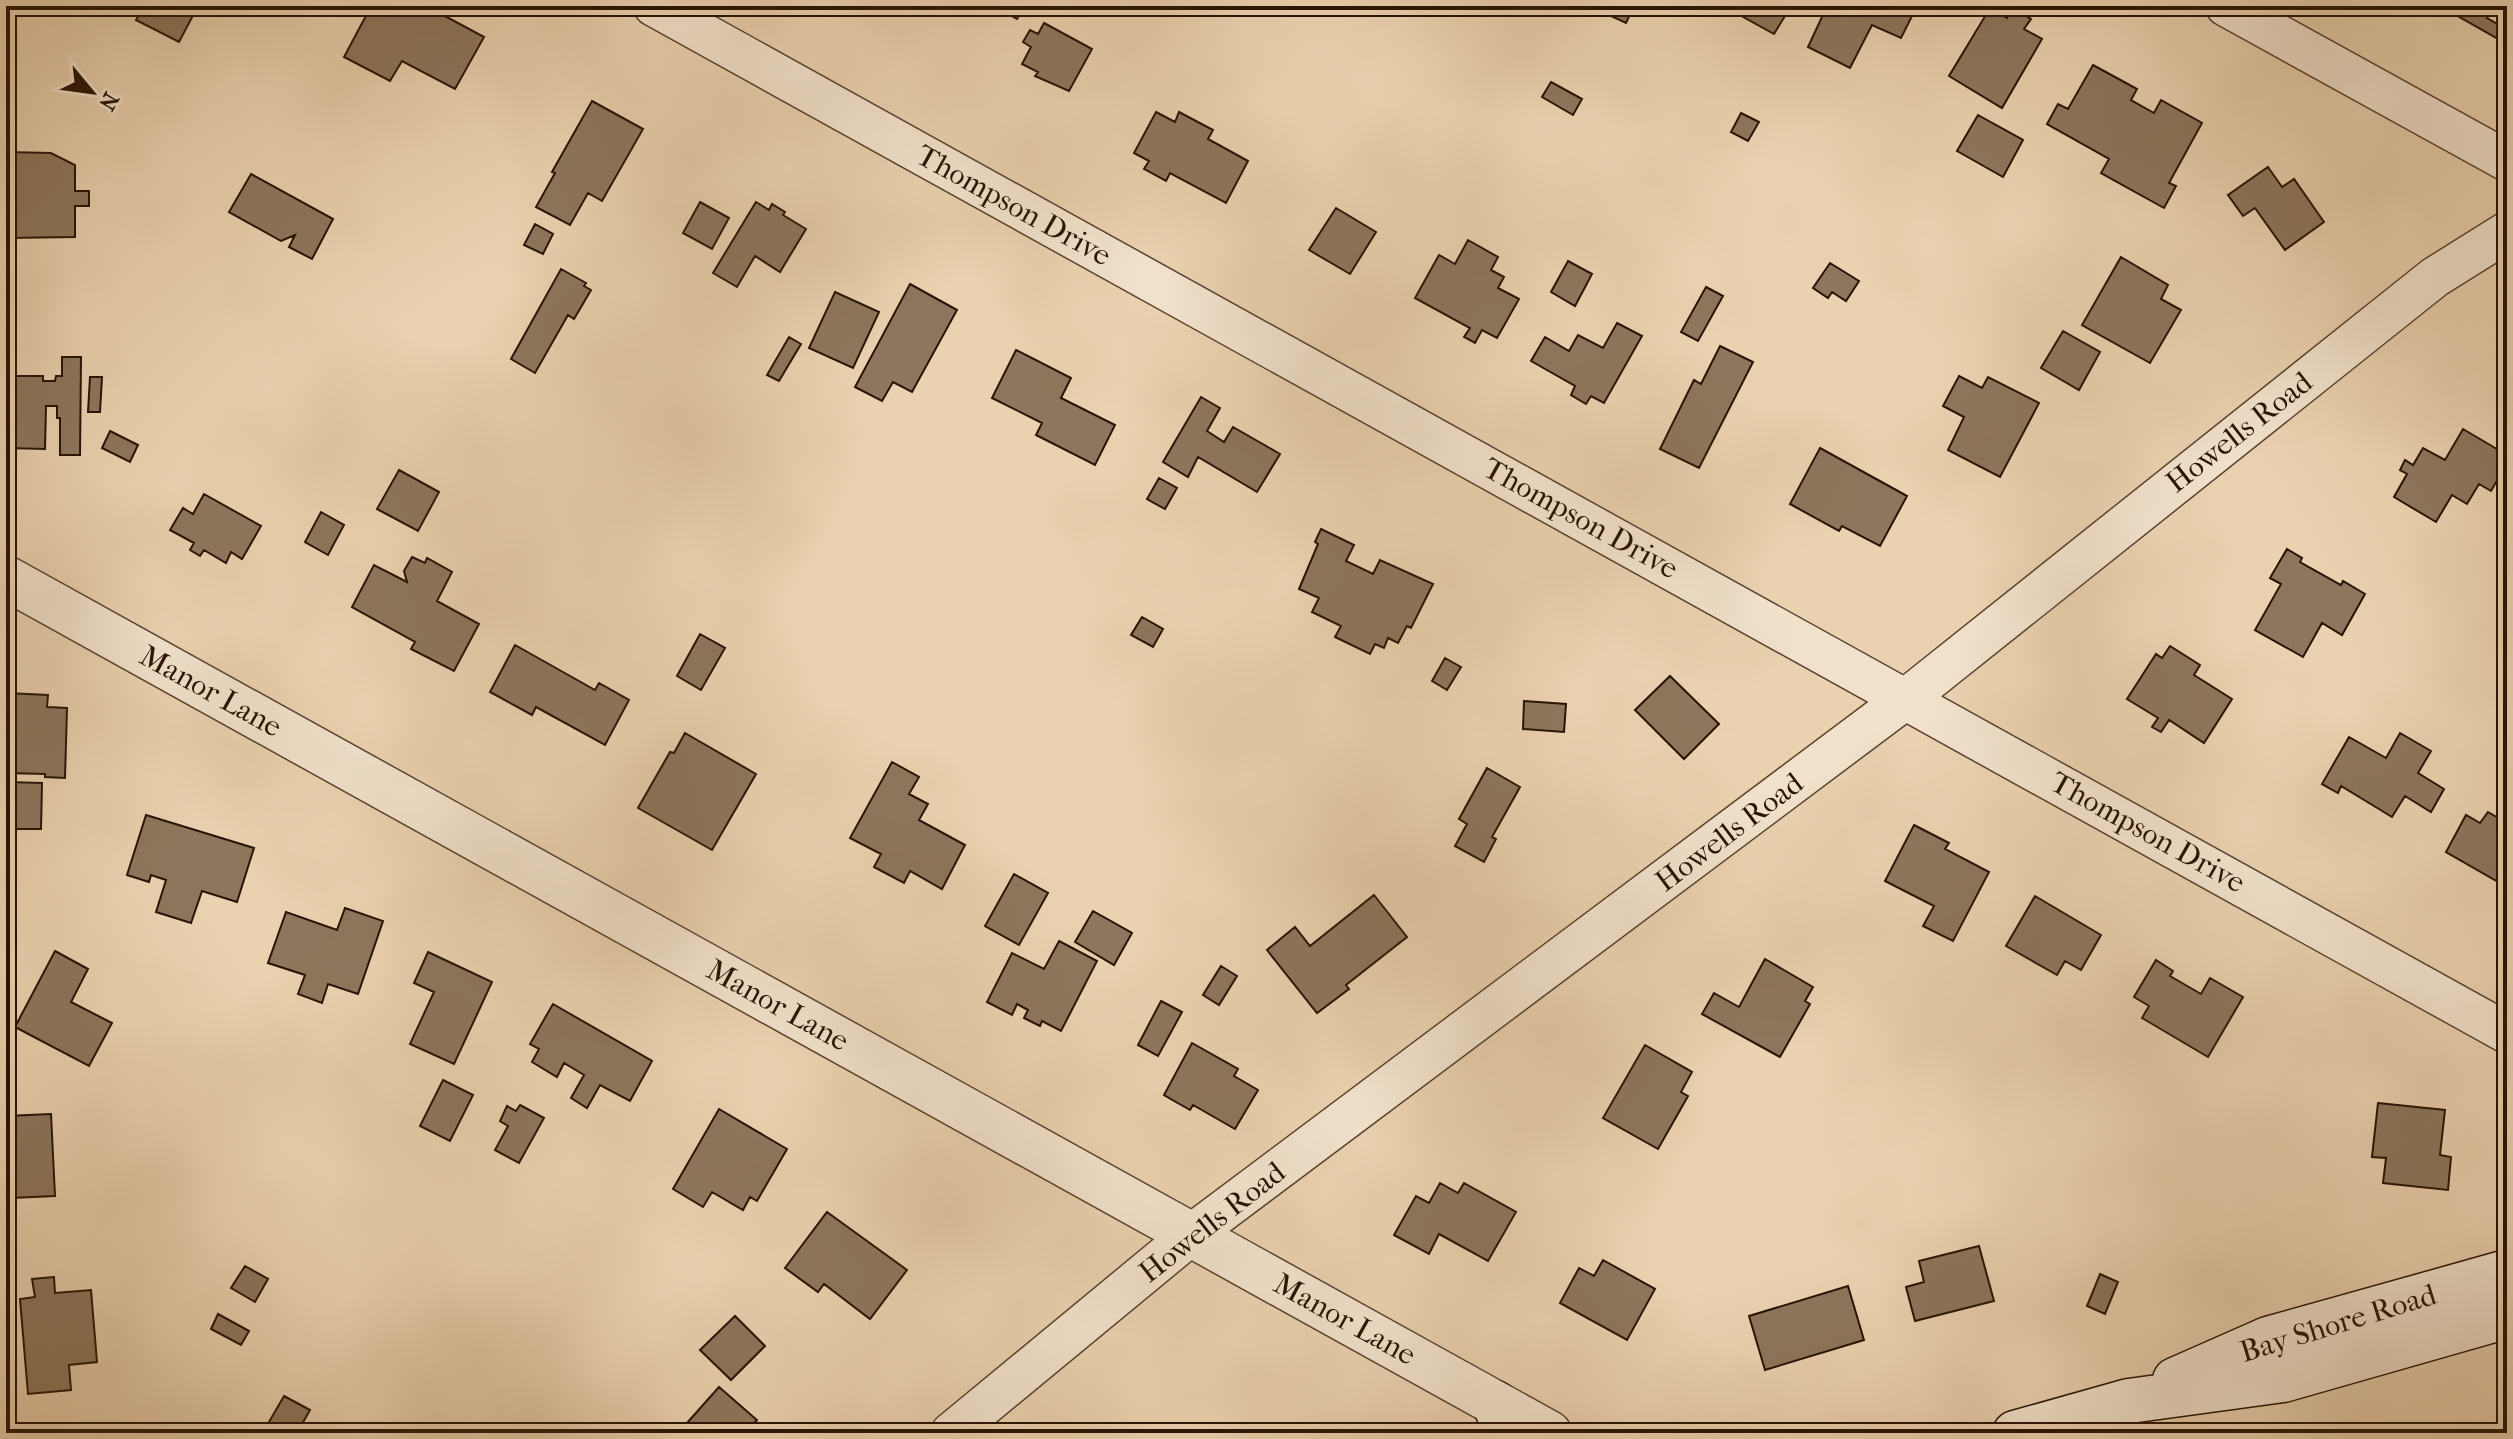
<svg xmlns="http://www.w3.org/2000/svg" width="2513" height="1439" viewBox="0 0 2513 1439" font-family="'IM FELL French Canon',serif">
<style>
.building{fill:#8d765d;stroke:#291305;stroke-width:2}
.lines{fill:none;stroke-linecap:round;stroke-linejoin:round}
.minor-casing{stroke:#594230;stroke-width:43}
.tertiary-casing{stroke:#594230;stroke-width:47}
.secondary-casing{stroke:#291305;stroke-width:47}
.minor{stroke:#f1e1cb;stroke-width:40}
.tertiary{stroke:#f1e1cb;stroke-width:44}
.secondary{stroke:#f1e1cb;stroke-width:44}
.labels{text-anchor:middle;stroke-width:6;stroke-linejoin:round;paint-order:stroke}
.street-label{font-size:30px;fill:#291305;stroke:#f1e1cb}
</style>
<rect width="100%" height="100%" fill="#ead1af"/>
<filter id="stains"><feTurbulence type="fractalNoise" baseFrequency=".0025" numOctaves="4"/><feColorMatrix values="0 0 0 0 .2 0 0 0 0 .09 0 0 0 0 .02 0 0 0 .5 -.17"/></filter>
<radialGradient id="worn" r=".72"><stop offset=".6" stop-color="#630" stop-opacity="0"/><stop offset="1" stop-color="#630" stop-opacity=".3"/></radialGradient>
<path class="building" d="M 144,6 L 198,6 L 179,42 L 136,20 Z
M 363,6 L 439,6 L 446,10 L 443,15 L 484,37 L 455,89 L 402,61 L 390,81 L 344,57 L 368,12 L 362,8 Z
M 994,6 L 1025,6 L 1017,19 Z
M 1616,6 L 1634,6 L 1626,23 L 1611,16 Z
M 1742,6 L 1791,6 L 1774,34 L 1738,14 Z
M 1827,6 L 1917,6 L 1901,38 L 1872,25 L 1850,68 L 1808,47 Z
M 2461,6 L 2494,6 L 2487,18 L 2505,28 L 2507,24 L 2507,44 L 2456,15 Z
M 1990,8 L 2007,18 L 2013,8 L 2031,19 L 2024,29 L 2042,39 L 2002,108 L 1949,76 Z
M 1044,23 L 1092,49 L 1069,91 L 1035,76 L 1038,72 L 1022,64 L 1031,47 L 1023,42 L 1030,30 L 1038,34 Z
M 2093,65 L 2137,89 L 2131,100 L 2154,113 L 2161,100 L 2202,123 L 2169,183 L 2176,186 L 2164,208 L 2101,173 L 2109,159 L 2047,124 L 2058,104 L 2068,109 Z
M 1551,82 L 1582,99 L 1573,115 L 1542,97 Z
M 592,101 L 643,129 L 602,201 L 588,193 L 570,225 L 536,207 L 555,173 L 552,172 Z
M 1156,112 L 1175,122 L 1179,112 L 1213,130 L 1208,139 L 1248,161 L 1226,203 L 1170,173 L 1166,181 L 1144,169 L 1149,161 L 1134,153 Z
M 1741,113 L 1759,122 L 1748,141 L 1731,132 Z
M 1978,115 L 2023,140 L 2003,177 L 1957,151 Z
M 6,152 L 51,153 L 75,165 L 75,191 L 89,191 L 89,206 L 75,206 L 75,237 L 6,238 Z
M 2268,167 L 2282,187 L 2294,179 L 2324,222 L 2285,250 L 2255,208 L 2243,216 L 2228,195 Z
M 251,174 L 333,219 L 312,259 L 289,247 L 295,235 L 281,241 L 229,212 Z
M 700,202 L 729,218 L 712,249 L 683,233 Z
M 756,202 L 769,210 L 772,204 L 785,212 L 783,215 L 806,229 L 780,272 L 755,256 L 737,287 L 713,273 Z
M 1336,208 L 1376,232 L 1350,274 L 1309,250 Z
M 535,224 L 553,234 L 543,254 L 524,245 Z
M 1468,240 L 1498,257 L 1491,270 L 1504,277 L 1498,288 L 1519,299 L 1497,338 L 1482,330 L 1475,343 L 1464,337 L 1470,328 L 1415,298 L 1439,255 L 1455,264 Z
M 2121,257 L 2168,285 L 2161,299 L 2181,310 L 2150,363 L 2082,325 Z
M 1568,261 L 1592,274 L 1575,306 L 1551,292 Z
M 1830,263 L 1859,281 L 1846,301 L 1832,292 L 1828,298 L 1813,288 Z
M 561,269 L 586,283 L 584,286 L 591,290 L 574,319 L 568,315 L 535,373 L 511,359 Z
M 910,284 L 957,310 L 912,392 L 893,382 L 882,401 L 855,387 Z
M 1706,287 L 1723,296 L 1698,341 L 1681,332 Z
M 835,292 L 879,312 L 853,368 L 809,348 Z
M 1617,323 L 1642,336 L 1604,403 L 1591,396 L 1586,404 L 1571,395 L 1575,386 L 1531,361 L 1545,337 L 1569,351 L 1578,335 L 1603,348 Z
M 2063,331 L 2100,352 L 2079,390 L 2041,368 Z
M 789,337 L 801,344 L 779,381 L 767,375 Z
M 1720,346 L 1753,362 L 1699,468 L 1660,449 L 1694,380 L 1701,384 Z
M 1016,350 L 1071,378 L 1061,398 L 1115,425 L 1095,465 L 1036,435 L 1042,423 L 992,398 Z
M 62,357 L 81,357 L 80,455 L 60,455 L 60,418 L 57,418 L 57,406 L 46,406 L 45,449 L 6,448 L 6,376 L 43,376 L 43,381 L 55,381 L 56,376 L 62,376 Z
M 1959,376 L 1982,388 L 1988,377 L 2039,403 L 2000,477 L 1948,450 L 1964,417 L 1943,406 Z
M 90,377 L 102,377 L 100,412 L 88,412 Z
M 1201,397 L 1220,408 L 1207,431 L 1224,442 L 1233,427 L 1280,454 L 1257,492 L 1198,457 L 1188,477 L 1163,462 Z
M 2463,429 L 2507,455 L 2507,484 L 2498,479 L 2491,491 L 2479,484 L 2467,504 L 2452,495 L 2436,522 L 2394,497 L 2407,474 L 2400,470 L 2405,460 L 2413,465 L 2423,448 L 2445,460 Z
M 110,431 L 138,445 L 130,462 L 102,448 Z
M 1820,448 L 1907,496 L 1880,546 L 1842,526 L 1839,531 L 1790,504 Z
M 399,470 L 439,492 L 418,531 L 377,509 Z
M 1159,478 L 1177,488 L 1165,509 L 1147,499 Z
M 204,494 L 261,526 L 242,559 L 231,552 L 226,563 L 204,550 L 200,556 L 190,550 L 194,543 L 170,530 L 183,508 L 193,514 Z
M 321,512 L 344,525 L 328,555 L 305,542 Z
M 1321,529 L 1354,545 L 1346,561 L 1373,574 L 1380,560 L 1433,584 L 1411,628 L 1407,626 L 1398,643 L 1388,638 L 1384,648 L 1375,644 L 1370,654 L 1335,637 L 1341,626 L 1312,612 L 1319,598 L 1299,589 L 1318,544 L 1315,542 Z
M 2287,549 L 2302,558 L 2300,562 L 2341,585 L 2343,581 L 2365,594 L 2342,635 L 2322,623 L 2303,657 L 2255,630 L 2281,584 L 2270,578 Z
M 412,557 L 425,563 L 427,558 L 452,572 L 437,601 L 479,624 L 454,671 L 411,649 L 415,642 L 352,607 L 374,565 L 407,582 L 404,571 Z
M 1142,617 L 1163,629 L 1153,647 L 1131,635 Z
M 700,634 L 725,648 L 701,690 L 677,676 Z
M 515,645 L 595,690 L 599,683 L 629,700 L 605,745 L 536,707 L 532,715 L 490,692 Z
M 2170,646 L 2200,665 L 2194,675 L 2232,699 L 2204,743 L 2169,720 L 2161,732 L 2152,727 L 2158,718 L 2127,699 L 2156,654 L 2162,658 Z
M 1445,658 L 1461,667 L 1447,690 L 1432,681 Z
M 1670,676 L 1719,724 L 1684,759 L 1635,710 Z
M 6,693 L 48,695 L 47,707 L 67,708 L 65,778 L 45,777 L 45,774 L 6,773 Z
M 1524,701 L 1566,704 L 1564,732 L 1523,729 Z
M 685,733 L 756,774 L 712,850 L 638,808 L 670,752 L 674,753 Z
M 2400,733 L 2431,751 L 2418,773 L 2444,789 L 2431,812 L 2405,796 L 2392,817 L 2341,786 L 2338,793 L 2322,784 L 2349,737 L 2386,758 Z
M 892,762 L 919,777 L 909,794 L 928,804 L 919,820 L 965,845 L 942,889 L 910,871 L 904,883 L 874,867 L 881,854 L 850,838 Z
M 1487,768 L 1520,787 L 1492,837 L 1496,839 L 1484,862 L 1455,846 L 1467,824 L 1459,819 Z
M 6,782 L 42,783 L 41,829 L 6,829 Z
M 2488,812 L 2507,823 L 2507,887 L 2446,852 L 2466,815 L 2480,823 Z
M 146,815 L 254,848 L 237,902 L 202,891 L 191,923 L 156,912 L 166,880 L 151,875 L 149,882 L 127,875 Z
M 1914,825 L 1949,843 L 1945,849 L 1989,872 L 1953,941 L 1923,926 L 1934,906 L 1885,881 Z
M 1014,874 L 1048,893 L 1019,945 L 985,926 Z
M 1374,895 L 1407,937 L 1346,985 L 1349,989 L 1317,1013 L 1267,950 L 1295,927 L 1310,946 Z
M 2035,896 L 2101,935 L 2081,970 L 2065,961 L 2057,975 L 2006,946 Z
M 345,908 L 383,921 L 358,994 L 328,984 L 322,1003 L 298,994 L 305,975 L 268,963 L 286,912 L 337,930 Z
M 1093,911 L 1132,933 L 1114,965 L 1075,942 Z
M 1059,941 L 1097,961 L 1061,1031 L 1042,1021 L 1040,1026 L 1024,1018 L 1028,1010 L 1017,1004 L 1012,1015 L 987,1002 L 1012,953 L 1044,969 Z
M 55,951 L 88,969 L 71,1002 L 112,1023 L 89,1066 L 15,1027 Z
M 428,952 L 492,982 L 454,1064 L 410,1044 L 434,992 L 414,983 Z
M 1765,959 L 1813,987 L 1805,1001 L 1810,1004 L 1780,1057 L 1702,1014 L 1714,993 L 1739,1007 Z
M 2156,960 L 2173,971 L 2170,976 L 2201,994 L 2210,978 L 2243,997 L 2208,1057 L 2142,1018 L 2149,1006 L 2134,997 Z
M 1221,966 L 1237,976 L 1219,1005 L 1203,995 Z
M 1161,1001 L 1182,1012 L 1158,1056 L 1138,1045 Z
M 553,1004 L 652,1061 L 630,1101 L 600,1085 L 587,1108 L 571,1098 L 584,1075 L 564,1063 L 557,1077 L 532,1062 L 539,1049 L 530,1044 Z
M 1192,1043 L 1238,1069 L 1234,1076 L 1258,1090 L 1235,1129 L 1193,1105 L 1190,1110 L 1164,1095 Z
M 1645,1045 L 1692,1072 L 1681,1092 L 1688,1096 L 1658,1149 L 1603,1118 Z
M 443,1080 L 473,1095 L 450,1141 L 420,1126 Z
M 2378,1103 L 2445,1110 L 2440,1155 L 2451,1157 L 2448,1190 L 2383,1183 L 2386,1158 L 2372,1157 Z
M 520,1105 L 544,1118 L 519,1163 L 495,1150 L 508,1126 L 500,1121 L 507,1106 L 516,1111 Z
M 719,1109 L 787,1149 L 757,1201 L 750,1197 L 743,1210 L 712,1192 L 703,1207 L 673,1189 Z
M 51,1114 L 55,1196 L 11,1198 L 6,1116 Z
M 1440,1183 L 1458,1193 L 1464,1183 L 1516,1212 L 1488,1261 L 1439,1234 L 1429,1254 L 1394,1235 L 1416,1196 L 1429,1203 Z
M 827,1212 L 907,1270 L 870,1319 L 824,1284 L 818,1292 L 785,1268 Z
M 1979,1246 L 1994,1301 L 1915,1321 L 1906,1287 L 1924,1282 L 1919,1261 Z
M 1603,1260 L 1655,1289 L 1627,1340 L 1560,1303 L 1579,1268 L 1594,1276 Z
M 245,1266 L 268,1279 L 255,1302 L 231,1288 Z
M 2100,1274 L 2118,1282 L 2105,1314 L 2087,1306 Z
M 54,1277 L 55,1293 L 91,1290 L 97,1362 L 69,1365 L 71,1390 L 28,1394 L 20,1299 L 35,1297 L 32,1279 Z
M 1848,1286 L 1864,1340 L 1765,1370 L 1749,1316 Z
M 218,1314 L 249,1331 L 241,1345 L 211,1329 Z
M 735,1316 L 765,1346 L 731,1380 L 700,1350 Z
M 719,1387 L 757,1420 L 746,1433 L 678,1433 Z
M 284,1396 L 310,1410 L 297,1433 L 277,1433 L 266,1427 Z"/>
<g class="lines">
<defs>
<path id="minor" d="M 654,6 L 2507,1033
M 2226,6 L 2507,161
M 951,1433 L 1192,1234 L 1907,698 L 2435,277 L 2507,232"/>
<path id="tertiary" d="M 6,578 L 1549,1433"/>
<path id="secondary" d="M 2175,1380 L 2268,1339 L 2507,1272
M 1495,1403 L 1505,1433
M 2015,1433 L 2129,1401 L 2283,1380 L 2507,1316"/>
</defs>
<use href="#minor" class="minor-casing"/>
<use href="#tertiary" class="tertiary-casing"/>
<use href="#secondary" class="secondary-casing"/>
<use href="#minor" class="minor"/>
<use href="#tertiary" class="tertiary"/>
<use href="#secondary" class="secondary"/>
</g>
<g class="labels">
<g class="street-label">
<text transform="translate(1014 205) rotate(29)" y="10">Thompson Drive</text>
<text transform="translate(2239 432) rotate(-38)" y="10">Howells Road</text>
<text transform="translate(1581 518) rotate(29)" y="10">Thompson Drive</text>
<text transform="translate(211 691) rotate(29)" y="10">Manor Lane</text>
<text transform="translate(1729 832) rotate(-37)" y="10">Howells Road</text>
<text transform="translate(2148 832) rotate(29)" y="10">Thompson Drive</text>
<text transform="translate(778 1005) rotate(29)" y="10">Manor Lane</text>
<text transform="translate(1212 1222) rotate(-38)" y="10">Howells Road</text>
<text transform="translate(1345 1319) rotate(29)" y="10">Manor Lane</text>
<text transform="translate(2338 1323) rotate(-17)" y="10">Bay Shore Road</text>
</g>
</g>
<rect width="2513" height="1439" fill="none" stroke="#ead1af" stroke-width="32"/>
<rect x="8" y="8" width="2497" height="1423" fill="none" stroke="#291305" stroke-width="4"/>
<rect x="16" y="16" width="2481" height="1407" fill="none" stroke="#291305" stroke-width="2"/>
<g transform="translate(92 92) rotate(119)" stroke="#f1e1cb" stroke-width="6" paint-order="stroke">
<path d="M0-6L14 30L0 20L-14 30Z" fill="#291305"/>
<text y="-12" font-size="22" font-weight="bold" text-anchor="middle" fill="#291305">N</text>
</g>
<rect width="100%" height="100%" filter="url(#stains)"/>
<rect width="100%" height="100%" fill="url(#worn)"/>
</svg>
